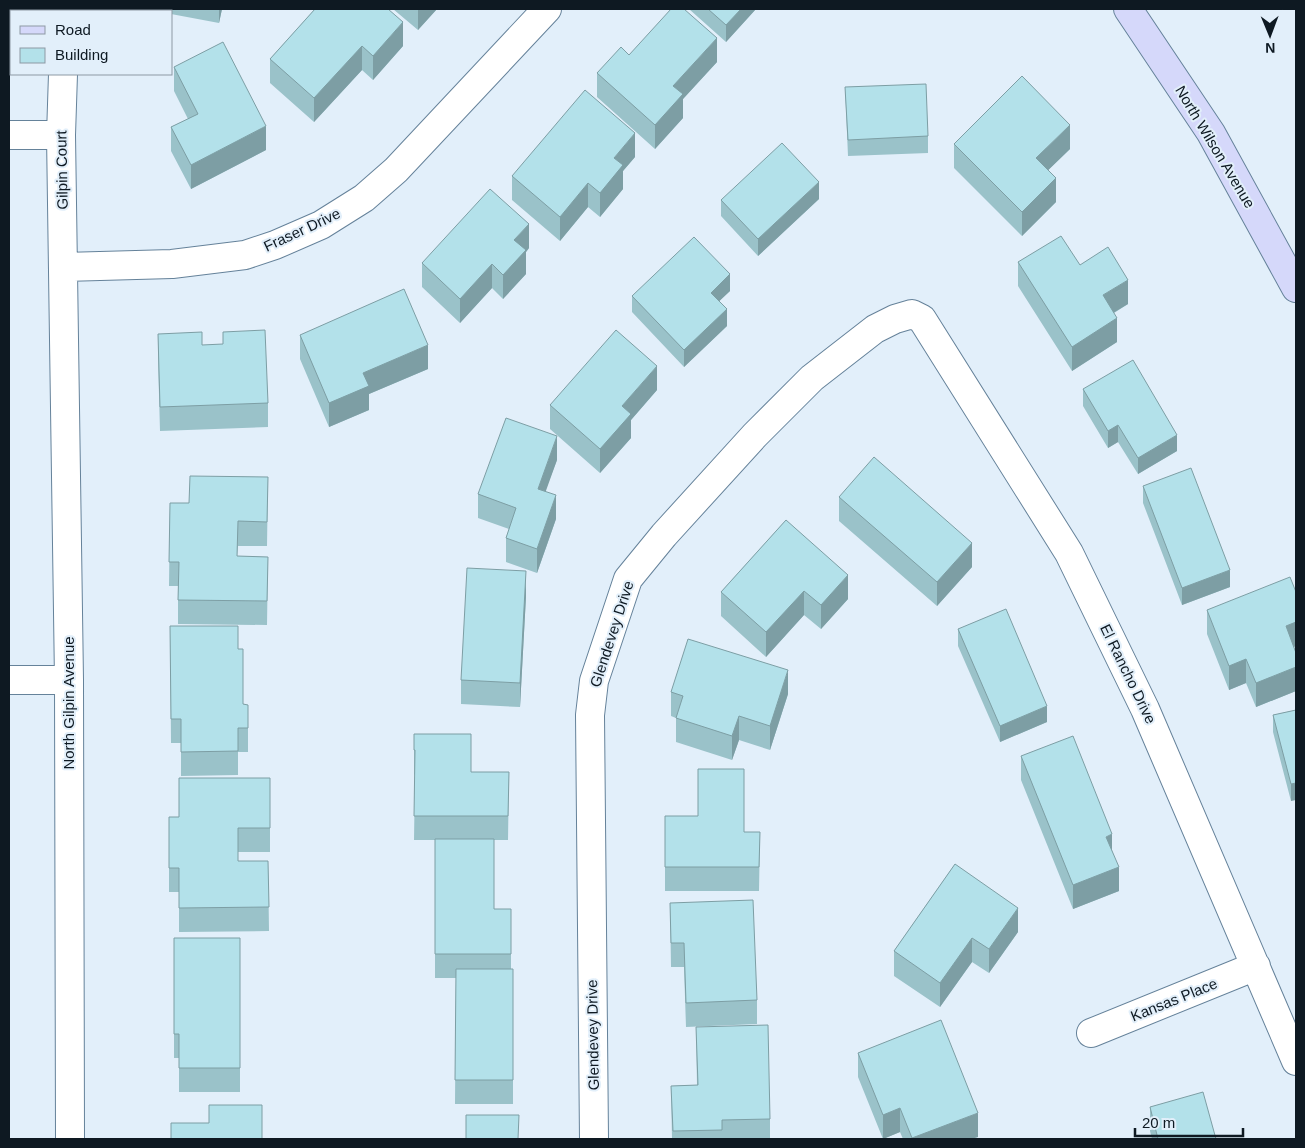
<svg xmlns="http://www.w3.org/2000/svg" width="1305" height="1148" viewBox="0 0 1305 1148" font-family="Arial,sans-serif">
<style>
.lines{fill:none;stroke-linecap:round;stroke-linejoin:round}
.minor-casing{stroke:#65829a;stroke-width:30}
.secondary-casing{stroke:#65829a;stroke-width:30}
.minor{stroke:#fff;stroke-width:28}
.secondary{stroke:#d5d8fa;stroke-width:28}
.wall{fill:#9ac2c9}
.shaded-wall{fill:#7d9ea4}
.building{fill:#b3e1ea;stroke:#7d9ea4}
.labels{text-anchor:middle;stroke-width:4;stroke-linejoin:round;paint-order:stroke}
.street-label{font-size:15px;fill:#0e1922;stroke:#e2effa}
</style>
<rect width="100%" height="100%" fill="#e2effa"/>
<g class="lines">
<defs>
<path id="minor" d="M 65,11 L 65,9
M 63,74 L 61,135 L 69,680 L 70,1139
M 9,135 L 61,135
M 64,267 L 172,264 L 245,255 L 275,245 L 321,225 L 364,198 L 396,170 L 547,9
M 9,680 L 69,680
M 1091,1033 L 1256,966
M 594,1139 L 590,715 L 594,681 L 628,579 L 664,535 L 755,435 L 812,378 L 875,329 L 895,319 L 912,314 L 922,319 L 1069,553 L 1145,709 L 1296,1061"/>
<path id="secondary" d="M 1128,9 L 1211,133 L 1296,288"/>
</defs>
<use href="#minor" class="minor-casing"/>
<use href="#secondary" class="secondary-casing"/>
<use href="#minor" class="minor"/>
<use href="#secondary" class="secondary"/>
</g>
<path class="wall" d="M 167,9 L 222,9 L 219,23 L 171,14 L 171,11 L 167,11 Z
M 315,9 L 403,46 L 373,80 L 362,70 L 314,122 L 270,83 L 270,59 Z
M 393,9 L 437,9 L 418,30 Z
M 689,9 L 756,9 L 726,42 Z
M 629,55 L 717,62 L 683,99 L 683,118 L 655,149 L 597,97 L 597,73 Z
M 174,67 L 266,150 L 191,189 L 171,151 L 171,127 L 188,119 L 174,91 Z
M 845,87 L 928,136 L 928,153 L 848,156 Z
M 954,144 L 1070,149 L 1048,170 L 1056,202 L 1022,236 L 954,168 Z
M 635,157 L 623,171 L 623,189 L 600,217 L 588,207 L 560,241 L 512,200 L 512,176 Z
M 819,199 L 758,256 L 721,216 L 721,200 Z
M 529,248 L 526,252 L 526,274 L 503,299 L 492,288 L 460,323 L 422,287 L 422,263 Z
M 1018,262 L 1128,304 L 1114,313 L 1117,342 L 1072,371 L 1018,286 Z
M 730,291 L 719,301 L 727,326 L 684,367 L 632,312 L 632,296 Z
M 158,334 L 202,345 L 268,403 L 268,427 L 160,431 L 158,358 Z
M 300,335 L 428,369 L 369,394 L 369,410 L 329,427 L 300,359 Z
M 1083,389 L 1177,451 L 1138,474 L 1118,442 L 1108,448 L 1083,406 Z
M 657,390 L 631,420 L 631,438 L 600,473 L 550,429 L 550,405 Z
M 557,460 L 545,491 L 556,519 L 537,573 L 506,562 L 506,538 L 509,529 L 478,518 L 478,494 Z
M 268,477 L 267,546 L 238,546 L 237,556 L 268,557 L 267,625 L 178,624 L 178,586 L 169,586 L 170,503 L 189,503 Z
M 1143,486 L 1230,587 L 1182,605 L 1143,503 Z
M 839,497 L 972,567 L 937,606 L 839,521 Z
M 786,520 L 848,599 L 821,629 L 804,615 L 766,657 L 721,616 L 721,592 Z
M 1296,592 L 1296,646 L 1294,647 L 1296,653 L 1296,691 L 1256,707 L 1246,683 L 1229,690 L 1207,634 L 1207,610 Z
M 526,596 L 520,707 L 461,704 L 461,680 Z
M 170,626 L 238,649 L 243,704 L 248,705 L 248,752 L 238,752 L 238,775 L 181,776 L 181,743 L 171,743 Z
M 958,629 L 1047,722 L 1000,742 L 958,646 Z
M 671,692 L 788,694 L 770,750 L 739,740 L 732,760 L 676,742 L 676,718 L 671,716 Z
M 1296,710 L 1291,801 L 1273,732 L 1273,715 Z
M 414,734 L 471,772 L 509,772 L 508,840 L 494,840 L 494,909 L 511,909 L 511,969 L 513,969 L 513,1104 L 455,1104 L 456,978 L 435,978 L 435,840 L 414,840 L 415,774 L 414,775 Z
M 1021,756 L 1112,850 L 1119,891 L 1073,909 L 1021,780 Z
M 270,778 L 270,852 L 238,852 L 238,861 L 268,861 L 269,931 L 179,932 L 179,892 L 169,892 L 169,817 L 179,817 Z
M 665,816 L 744,832 L 760,832 L 759,891 L 665,891 Z
M 955,864 L 1018,932 L 989,973 L 972,962 L 940,1007 L 894,976 L 894,951 Z
M 670,903 L 757,1000 L 757,1024 L 686,1027 L 684,967 L 671,967 Z
M 174,938 L 240,938 L 240,1092 L 179,1092 L 179,1058 L 174,1058 Z
M 696,1027 L 770,1119 L 770,1139 L 672,1139 L 671,1086 L 697,1085 Z
M 858,1053 L 978,1137 L 971,1139 L 903,1139 L 900,1132 L 883,1139 L 858,1077 Z
M 1150,1107 L 1216,1139 L 1152,1139 L 1150,1131 Z"/>
<path class="shaded-wall" d="M 219,9 L 222,9 L 219,23 Z
M 418,9 L 437,9 L 418,30 Z
M 741,9 L 756,9 L 726,42 L 726,25 Z
M 403,22 L 403,46 L 373,80 L 373,56 Z
M 717,38 L 717,62 L 683,99 L 683,118 L 655,149 L 655,125 L 673,86 Z
M 362,46 L 362,70 L 314,122 L 314,98 Z
M 1070,125 L 1070,149 L 1036,182 L 1036,158 Z
M 266,126 L 266,150 L 191,189 L 191,165 Z
M 635,133 L 635,157 L 623,171 L 623,189 L 600,217 L 600,193 L 614,158 Z
M 1056,178 L 1056,202 L 1022,236 L 1022,212 Z
M 819,182 L 819,199 L 758,256 L 758,239 Z
M 588,183 L 588,207 L 560,241 L 560,217 Z
M 529,224 L 529,248 L 526,252 L 526,274 L 503,299 L 503,275 L 514,240 Z
M 492,264 L 492,288 L 460,323 L 460,299 Z
M 730,274 L 730,291 L 711,309 L 711,293 Z
M 1128,280 L 1128,304 L 1103,319 L 1103,295 Z
M 727,309 L 727,326 L 684,367 L 684,350 Z
M 1117,318 L 1117,342 L 1072,371 L 1072,347 Z
M 428,345 L 428,369 L 369,394 L 369,410 L 329,427 L 329,403 L 363,373 Z
M 657,366 L 657,390 L 631,420 L 631,438 L 600,473 L 600,449 L 622,406 Z
M 1118,425 L 1118,442 L 1108,448 L 1108,431 Z
M 1177,435 L 1177,451 L 1138,474 L 1138,458 Z
M 557,436 L 557,460 L 538,513 L 538,489 Z
M 556,495 L 556,519 L 537,573 L 537,549 Z
M 972,543 L 972,567 L 937,606 L 937,582 Z
M 1230,570 L 1230,587 L 1182,605 L 1182,588 Z
M 526,571 L 526,596 L 520,707 L 520,683 Z
M 848,575 L 848,599 L 821,629 L 821,605 Z
M 804,591 L 804,615 L 766,657 L 766,632 Z
M 1296,622 L 1296,646 L 1286,650 L 1286,626 Z
M 1246,659 L 1246,683 L 1229,690 L 1229,666 Z
M 1296,667 L 1296,691 L 1256,707 L 1256,683 Z
M 788,670 L 788,694 L 770,750 L 770,726 Z
M 1047,706 L 1047,722 L 1000,742 L 1000,726 Z
M 739,716 L 739,740 L 732,760 L 732,736 Z
M 1296,783 L 1296,800 L 1291,801 L 1291,784 Z
M 1112,834 L 1112,858 L 1106,837 Z
M 1119,867 L 1119,891 L 1073,909 L 1073,885 Z
M 1018,908 L 1018,932 L 989,973 L 989,949 Z
M 972,938 L 972,962 L 940,1007 L 940,983 Z
M 900,1108 L 900,1132 L 883,1139 L 883,1115 Z
M 978,1113 L 978,1137 L 971,1139 L 912,1139 L 912,1138 Z"/>
<path class="building" d="M 315,9 L 388,9 L 403,22 L 373,56 L 362,46 L 314,98 L 270,59 Z
M 671,9 L 684,9 L 717,38 L 673,86 L 683,94 L 655,125 L 597,73 L 621,47 L 629,55 Z
M 708,9 L 741,9 L 726,25 Z
M 223,42 L 266,126 L 191,165 L 171,127 L 198,114 L 174,67 Z
M 1022,76 L 1070,125 L 1036,158 L 1056,178 L 1022,212 L 954,144 Z
M 926,84 L 928,136 L 848,140 L 845,87 Z
M 585,90 L 635,133 L 614,158 L 623,165 L 600,193 L 588,183 L 560,217 L 512,176 Z
M 782,143 L 819,182 L 758,239 L 721,200 Z
M 490,189 L 529,224 L 514,240 L 526,250 L 503,275 L 492,264 L 460,299 L 422,263 Z
M 1061,236 L 1080,265 L 1108,247 L 1128,280 L 1103,295 L 1117,318 L 1072,347 L 1018,262 Z
M 694,237 L 730,274 L 711,293 L 727,309 L 684,350 L 632,296 Z
M 404,289 L 428,345 L 363,373 L 369,386 L 329,403 L 300,335 Z
M 265,330 L 268,403 L 160,407 L 158,334 L 202,332 L 202,345 L 223,344 L 223,332 Z
M 616,330 L 657,366 L 622,406 L 631,414 L 600,449 L 550,405 Z
M 1133,360 L 1177,435 L 1138,458 L 1118,425 L 1108,431 L 1083,389 Z
M 506,418 L 557,436 L 538,489 L 556,495 L 537,549 L 506,538 L 516,508 L 478,494 Z
M 874,457 L 972,543 L 937,582 L 839,497 Z
M 1191,468 L 1230,570 L 1182,588 L 1143,486 Z
M 190,476 L 268,477 L 267,522 L 238,521 L 237,556 L 268,557 L 267,601 L 178,600 L 179,562 L 169,562 L 170,503 L 189,503 Z
M 786,520 L 848,575 L 821,605 L 804,591 L 766,632 L 721,592 Z
M 467,568 L 526,571 L 520,683 L 461,680 Z
M 1290,577 L 1296,592 L 1296,622 L 1286,626 L 1296,653 L 1296,667 L 1256,683 L 1246,659 L 1229,666 L 1207,610 Z
M 1006,609 L 1047,706 L 1000,726 L 958,629 Z
M 170,626 L 238,626 L 238,649 L 243,649 L 243,704 L 248,705 L 248,728 L 238,728 L 238,751 L 181,752 L 181,719 L 171,719 Z
M 688,639 L 788,670 L 770,726 L 739,716 L 732,736 L 676,718 L 683,696 L 671,692 Z
M 1296,710 L 1296,783 L 1291,784 L 1273,715 Z
M 414,734 L 471,734 L 471,772 L 509,772 L 508,816 L 414,816 L 415,750 L 414,750 Z
M 1073,736 L 1112,834 L 1106,837 L 1119,867 L 1073,885 L 1021,756 Z
M 698,769 L 744,769 L 744,832 L 760,832 L 759,867 L 665,867 L 665,816 L 698,816 Z
M 179,778 L 270,778 L 270,828 L 238,828 L 238,861 L 268,861 L 269,907 L 179,908 L 179,868 L 169,868 L 169,817 L 179,817 Z
M 435,839 L 494,839 L 494,909 L 511,909 L 511,954 L 435,954 Z
M 955,864 L 1018,908 L 989,949 L 972,938 L 940,983 L 894,951 Z
M 753,900 L 757,1000 L 686,1003 L 684,943 L 671,943 L 670,903 Z
M 174,938 L 240,938 L 240,1068 L 179,1068 L 179,1034 L 174,1034 Z
M 456,969 L 513,969 L 513,1080 L 455,1080 Z
M 941,1020 L 978,1113 L 912,1138 L 900,1108 L 883,1115 L 858,1053 Z
M 768,1025 L 770,1119 L 722,1120 L 722,1130 L 673,1131 L 671,1086 L 698,1085 L 696,1027 Z
M 1203,1092 L 1216,1139 L 1158,1139 L 1150,1107 Z
M 209,1105 L 262,1105 L 262,1139 L 171,1139 L 171,1123 L 209,1123 Z
M 466,1115 L 519,1115 L 518,1139 L 466,1139 Z"/>
<g class="labels">
<g class="street-label">
<text transform="translate(1215 147) rotate(59)" y="5">North Wilson Avenue</text>
<text transform="translate(62 170) rotate(-91)" y="5">Gilpin Court</text>
<text transform="translate(302 230) rotate(-25)" y="5">Fraser Drive</text>
<text transform="translate(612 634) rotate(-72)" y="5">Glendevey Drive</text>
<text transform="translate(1128 674) rotate(64)" y="5">El Rancho Drive</text>
<text transform="translate(69 703) rotate(-90)" y="5">North Gilpin Avenue</text>
<text transform="translate(1174 1000) rotate(-22)" y="5">Kansas Place</text>
<text transform="translate(593 1035) rotate(-91)" y="5">Glendevey Drive</text>
</g>
</g>
<rect width="1305" height="1148" fill="none" stroke="#0e1922" stroke-width="20"/>
<rect x="10" y="10" width="162" height="65" fill="#e2effa" stroke="#8d99a4"/>
<rect x="20" y="26" width="25" height="8" fill="#d5d8fa" stroke="#8d99a4"/>
<text x="55" y="35" font-size="15" fill="#0e1922">Road</text>
<rect x="20" y="48" width="25" height="15" fill="#b3e1ea" stroke="#8d99a4"/>
<text x="55" y="60" font-size="15" fill="#0e1922">Building</text>
<g transform="translate(1270 35) rotate(179)" stroke="#e2effa" stroke-width="4" paint-order="stroke">
<path d="M0-4L9 19L0 12L-9 19Z" fill="#0e1922"/>
<text y="-8" font-size="14" font-weight="bold" text-anchor="middle" fill="#0e1922">N</text>
</g>
<path d="M1135 1128v8h108v-8" fill="none" stroke="#0e1922" stroke-width="2.5"/>
<text x="1142" y="1128" font-size="15" fill="#0e1922" stroke="#e2effa" stroke-width="4" paint-order="stroke">20 m</text>
</svg>
